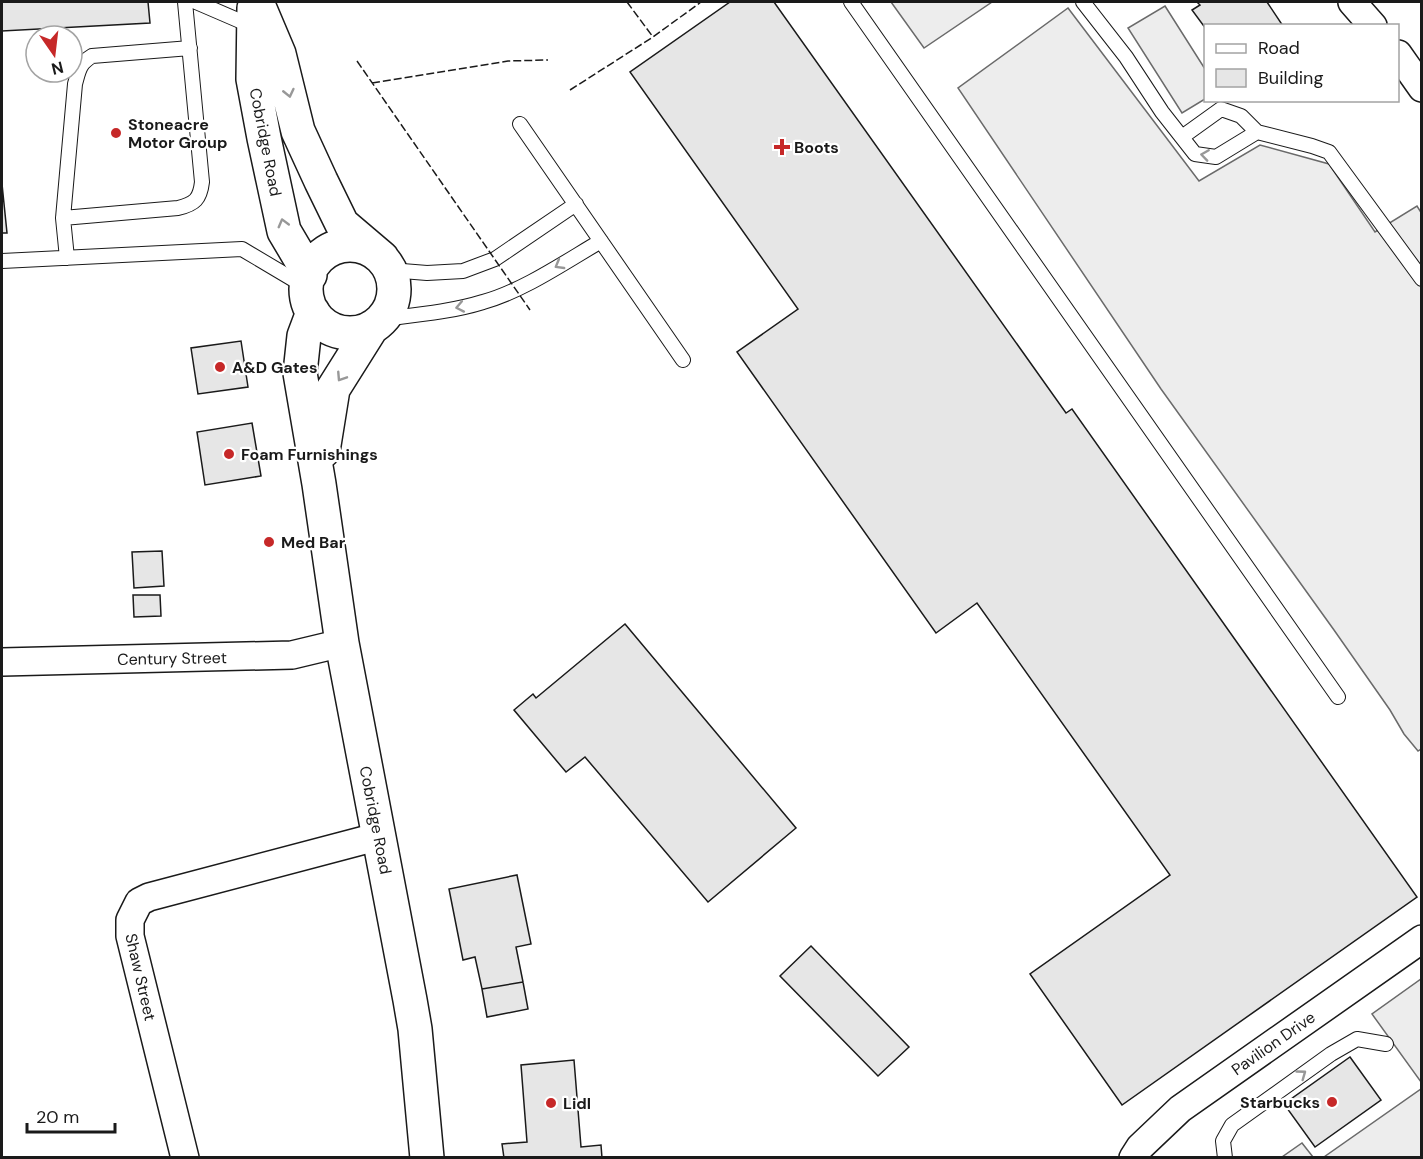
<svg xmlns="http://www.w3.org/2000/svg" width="1423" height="1159" viewBox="0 0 1423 1159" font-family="'DM Sans',sans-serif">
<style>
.built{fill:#ededed;stroke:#6a6a6a;stroke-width:1.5}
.building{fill:#e6e6e6;stroke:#1a1a1a;stroke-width:1.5}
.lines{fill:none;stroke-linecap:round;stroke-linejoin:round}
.service-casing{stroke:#1a1a1a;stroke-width:16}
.minor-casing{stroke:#1a1a1a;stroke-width:30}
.trunk-casing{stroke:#1a1a1a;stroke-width:36}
.service{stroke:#fff;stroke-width:14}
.minor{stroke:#fff;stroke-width:27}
.trunk{stroke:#fff;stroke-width:33}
.fence{stroke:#1a1a1a;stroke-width:1.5;stroke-dasharray:8 3;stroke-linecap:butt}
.oneway{stroke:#989898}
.poi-dot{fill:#c62828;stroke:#fff;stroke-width:2}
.labels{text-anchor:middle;stroke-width:4.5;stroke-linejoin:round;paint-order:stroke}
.poi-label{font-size:16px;font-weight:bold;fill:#1a1a1a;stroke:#fff;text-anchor:start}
.street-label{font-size:16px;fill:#1a1a1a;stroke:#fff}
</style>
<rect width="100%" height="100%" fill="#fff"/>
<path class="built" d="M 891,2 L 992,2 L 924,48 Z
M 1165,6 L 1205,69 L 1205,99 L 1182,113 L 1128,28 Z
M 1068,8 L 1199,181 L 1260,145 L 1329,164 L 1375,232 L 1417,206 L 1422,214 L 1421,749 L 1418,751 L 1404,734 L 1390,710 L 1334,630 L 1161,389 L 958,88 Z
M 1421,979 L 1421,1082 L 1372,1014 Z
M 1421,1089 L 1421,1157 L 1324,1157 Z
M 1302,1143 L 1313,1157 L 1282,1157 Z"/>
<path class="building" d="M 2,2 L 148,2 L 150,23 L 2,31 Z
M 730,2 L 774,2 L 1066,413 L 1072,409 L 1417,897 L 1122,1105 L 1030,974 L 1170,875 L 977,603 L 936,633 L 737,352 L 798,309 L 630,72 Z
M 1197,2 L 1267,2 L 1283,26 L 1206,26 L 1206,29 L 1192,10 L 1200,5 Z
M 2,184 L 7,233 L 2,233 Z
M 241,341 L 248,387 L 198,394 L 191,348 Z
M 252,423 L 261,476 L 205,485 L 197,432 Z
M 162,551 L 164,586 L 134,588 L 132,552 Z
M 133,595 L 160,595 L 161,616 L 134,617 Z
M 625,624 L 796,828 L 708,902 L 585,757 L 566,772 L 514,710 L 533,694 L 536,698 Z
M 517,875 L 531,944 L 516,947 L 523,982 L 482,989 L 475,957 L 463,960 L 449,889 Z
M 811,946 L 909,1047 L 878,1076 L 780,976 Z
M 523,982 L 528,1009 L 487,1017 L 482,989 Z
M 1350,1057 L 1381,1100 L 1315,1147 L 1284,1104 Z
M 574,1060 L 581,1147 L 601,1145 L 602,1158 L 504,1158 L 502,1144 L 527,1142 L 521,1065 Z"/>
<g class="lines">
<defs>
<path id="service" d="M 196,2 L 254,27
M 851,2 L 1338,697
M 1083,2 L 1126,57 L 1162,112 L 1195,154 L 1216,157 L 1257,132
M 520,124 L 683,360
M 1182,137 L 1221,109 L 1241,116 L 1257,132 L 1312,146 L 1329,152 L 1422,279
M 63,218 L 75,84 C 79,70 79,64 92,56 L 190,48
M 67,258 L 63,218 L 178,208 C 195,204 200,199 202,182 L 185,2
M 2,261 L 242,249 L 306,287
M 390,270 L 427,273 L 463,271 L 495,259 L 576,204
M 383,319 C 415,315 451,312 483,302 C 523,291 565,262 601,241
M 1225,1158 L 1223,1141 L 1232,1125 L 1331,1054 L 1357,1039 L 1386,1044"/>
<path id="minor" d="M 1352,2 L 1373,26
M 1398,54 L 1422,88
M 2,662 L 292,655 L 342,643
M 185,1158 L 130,936 L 130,920 L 139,902 L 149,897 L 380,836
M 1133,1158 L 1140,1147 L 1180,1109 L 1422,939"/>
<path id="trunk" d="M 257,2 L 279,54 L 298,131 L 321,181 L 342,224 L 382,258
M 254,8 L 253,79 L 264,138 L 284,231 L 310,275
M306 289a44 44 0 1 1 88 0a44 44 0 1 1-88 0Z
M 313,312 L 304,336 L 300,373 L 319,484 L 342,643 L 410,1000 L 415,1029 L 427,1158
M 323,451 L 333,389 L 372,327"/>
</defs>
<use href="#service" class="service-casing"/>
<use href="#minor" class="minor-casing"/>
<use href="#trunk" class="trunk-casing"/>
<use href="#service" class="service"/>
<use href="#minor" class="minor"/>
<use href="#trunk" class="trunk"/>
<path class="fence" d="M 627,2 L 653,37
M 357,61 L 530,310
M 372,83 L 508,61 L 548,60
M 570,90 L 653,37 L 701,2"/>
</g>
<defs><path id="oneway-chevron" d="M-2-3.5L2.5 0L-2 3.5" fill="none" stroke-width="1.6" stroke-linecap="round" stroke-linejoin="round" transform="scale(1.5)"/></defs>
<g class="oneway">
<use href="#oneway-chevron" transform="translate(289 93) rotate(77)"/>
<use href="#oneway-chevron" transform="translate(1205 155) rotate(-172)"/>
<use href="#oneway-chevron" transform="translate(283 223) rotate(-105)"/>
<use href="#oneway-chevron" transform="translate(559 265) rotate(150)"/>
<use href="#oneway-chevron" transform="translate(460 307) rotate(169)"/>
<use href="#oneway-chevron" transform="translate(341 377) rotate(123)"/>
<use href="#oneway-chevron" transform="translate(1302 1074) rotate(-36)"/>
</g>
<g class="poi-dot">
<circle cx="116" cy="133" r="6"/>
<path d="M779 138h6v6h6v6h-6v6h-6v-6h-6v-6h6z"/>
<circle cx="220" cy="367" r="6"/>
<circle cx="229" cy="454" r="6"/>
<circle cx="269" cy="542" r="6"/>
<circle cx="1332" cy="1102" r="6"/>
<circle cx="551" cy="1103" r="6"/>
</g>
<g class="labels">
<g class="poi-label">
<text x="128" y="130">Stoneacre<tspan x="128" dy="18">Motor Group</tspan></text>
<text x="794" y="153">Boots</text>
<text x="232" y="373">A&amp;D Gates</text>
<text x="241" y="460">Foam Furnishings</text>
<text x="281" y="548">Med Bar</text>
<text x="1320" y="1108" text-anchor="end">Starbucks</text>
<text x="563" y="1109">Lidl</text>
</g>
<g class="street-label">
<text transform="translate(266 142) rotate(79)" y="6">Cobridge Road</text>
<text transform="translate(172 658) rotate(-1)" y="6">Century Street</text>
<text transform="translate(376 820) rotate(79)" y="6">Cobridge Road</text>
<text transform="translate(141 977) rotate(77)" y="6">Shaw Street</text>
<text transform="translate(1273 1043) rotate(-35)" y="6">Pavilion Drive</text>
</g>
</g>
<rect width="1423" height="1159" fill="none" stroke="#1a1a1a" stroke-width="6"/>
<rect x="1204" y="24" width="195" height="78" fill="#ffffff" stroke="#a3a3a3" stroke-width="1.5"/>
<rect x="1216" y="44" width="30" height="9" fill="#ffffff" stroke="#a3a3a3" stroke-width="1.5"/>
<text x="1258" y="54" font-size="18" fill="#1a1a1a">Road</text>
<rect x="1216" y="69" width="30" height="18" fill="#e6e6e6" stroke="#a3a3a3" stroke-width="1.5"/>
<text x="1258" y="84" font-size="18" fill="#1a1a1a">Building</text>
<g transform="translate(54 54) rotate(166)"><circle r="28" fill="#ffffff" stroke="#a3a3a3" stroke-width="1.5"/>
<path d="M0-4.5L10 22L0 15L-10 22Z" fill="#c62828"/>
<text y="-9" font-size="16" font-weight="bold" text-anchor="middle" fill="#1a1a1a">N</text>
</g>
<path d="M27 1123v9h88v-9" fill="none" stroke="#1a1a1a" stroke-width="3"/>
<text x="36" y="1123" font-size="18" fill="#1a1a1a" stroke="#ffffff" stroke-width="4.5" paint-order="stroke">20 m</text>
</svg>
